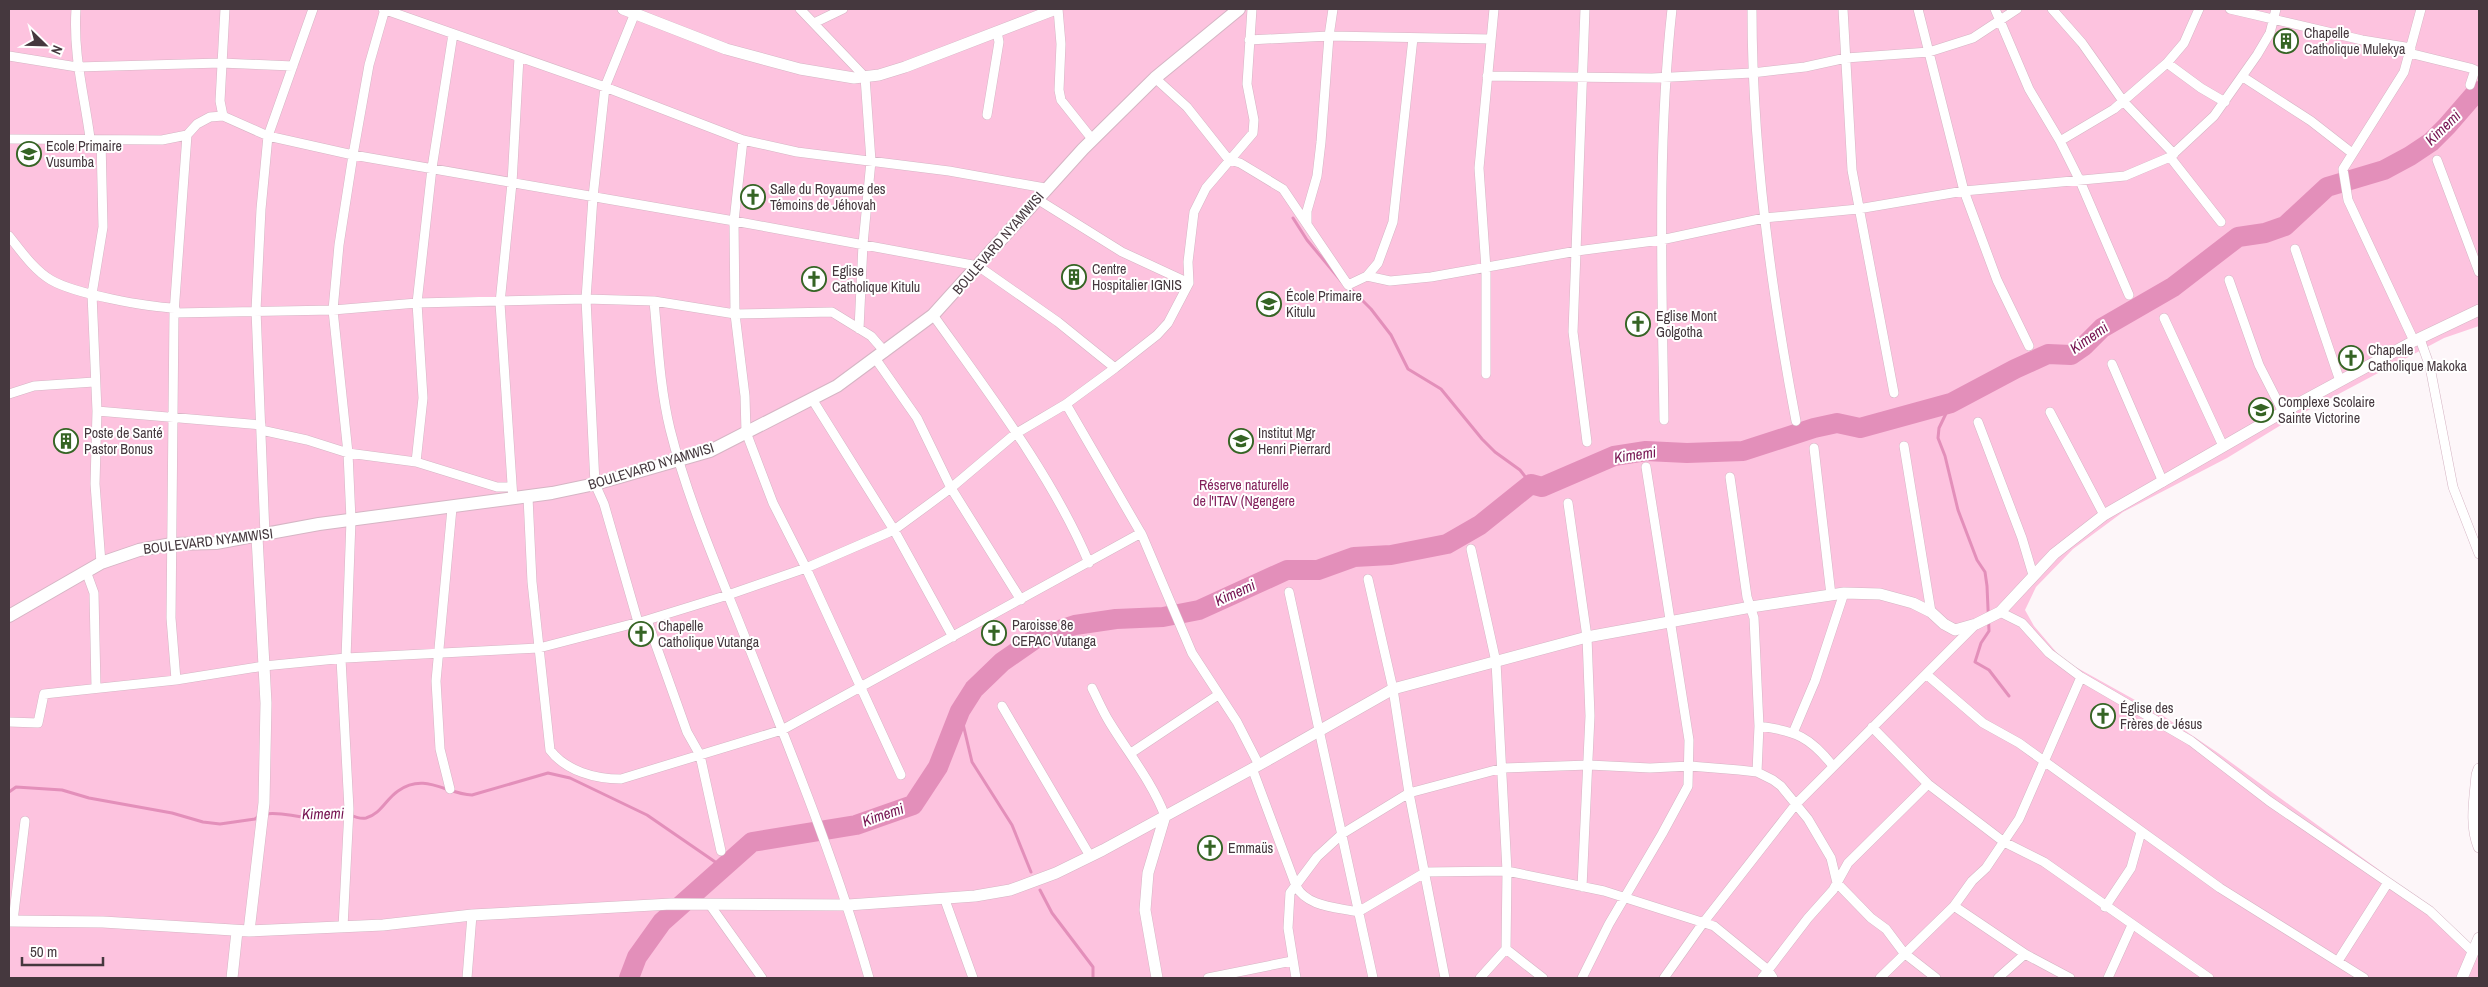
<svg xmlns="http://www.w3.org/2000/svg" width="2488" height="987" viewBox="0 0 2488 987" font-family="'Archivo Narrow',sans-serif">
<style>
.green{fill:#fdc3df}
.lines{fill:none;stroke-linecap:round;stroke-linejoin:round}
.stream{stroke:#e38fba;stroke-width:3}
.river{stroke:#e38fba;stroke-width:20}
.minor-casing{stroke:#d5b5c4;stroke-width:10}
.tertiary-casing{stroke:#d5b5c4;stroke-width:12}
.secondary-casing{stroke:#d5b5c4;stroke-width:14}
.minor{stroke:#fff;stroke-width:9}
.tertiary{stroke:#fff;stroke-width:11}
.secondary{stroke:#fff;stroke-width:12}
.labels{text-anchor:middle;stroke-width:4;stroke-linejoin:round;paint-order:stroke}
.poi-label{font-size:14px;fill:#45383e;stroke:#fff;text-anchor:start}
.street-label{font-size:14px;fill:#45383e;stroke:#fff}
.park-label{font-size:14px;fill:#83215c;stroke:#fff}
.water-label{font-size:15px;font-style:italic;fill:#751250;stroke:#fff}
</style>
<rect width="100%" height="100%" fill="#fdf6f9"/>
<path class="green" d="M 9,9 L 2479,9 L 2479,326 L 2444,338 L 2286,422 L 2227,458 L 2123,512 L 2073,549 L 2036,587 L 2025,610 L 2034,626 L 2063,660 L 2162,715 L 2218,753 L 2382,872 L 2460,934 L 2473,952 L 2479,956 L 2479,978 L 9,978 Z"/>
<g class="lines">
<path class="stream" d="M 1293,218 L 1307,240 L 1342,282
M 1349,287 L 1371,309 L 1391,335 L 1408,369 L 1441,389 L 1482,439 L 1495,452 L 1520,470 L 1531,484
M 1951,403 L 1939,428 L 1938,438 L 1945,456 L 1958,510 L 1977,560 L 1985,572 L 1987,586 L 1989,631 L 1981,643 L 1975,662 L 1989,670 L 2009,696
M 960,711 L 972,762 L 1012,825 L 1031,872
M 9,792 L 16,787 L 62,790 L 89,798 L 172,813 L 203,822 L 220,824 L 255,819 L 259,816
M 264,814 C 280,812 287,815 302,817 C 315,818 329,810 340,811 C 349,813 356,820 366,818 C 381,814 386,799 398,791 C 425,772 446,794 472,795 L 548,773 L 570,778 L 647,815 L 724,868
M 1040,890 L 1052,913 L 1093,967 L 1093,978"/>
<path class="river" d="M 629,978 L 637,957 L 662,922 L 752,842 L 856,825 L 913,805 L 938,767 L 960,711 L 974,689 L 1002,662 L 1038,637 L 1075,625 L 1116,619 L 1163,617 L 1199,610 L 1287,570 L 1318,570 L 1354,557 L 1391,555 L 1447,544 L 1480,525 L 1531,484 L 1542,487 L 1614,456 L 1646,451 L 1687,453 L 1743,451 L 1814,428 L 1837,423 L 1860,428 L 1951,403 L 2015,369 L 2048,354 L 2071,355 L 2084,346 L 2102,328 L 2173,287 L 2238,237 L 2265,233 L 2285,226 L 2327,187 L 2384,170 L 2410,156 L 2431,142 L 2447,126 L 2473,96 L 2479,91"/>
<defs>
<path id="minor" d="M 76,9 C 73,55 84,93 90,138
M 225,9 L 220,101 L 223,116 L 268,136 L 353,155 L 734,221 L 978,266 L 1058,322 L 1115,368
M 383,9 L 605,87 L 743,140 L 797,152 L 949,171 L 1045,188
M 800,9 L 865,77 L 871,161 L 863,244 L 859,329
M 1058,9 L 1061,44 L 1059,90 L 1061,100 L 1092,139
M 1585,9 L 1573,332 L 1587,442
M 1752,9 C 1752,147 1770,285 1796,421
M 1843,9 L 1852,170 L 1894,393
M 1918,9 L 1964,191 L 1997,280 L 2029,346
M 1995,9 L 2029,89 L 2060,141 L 2080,181 L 2129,295
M 2052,9 L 2082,43 L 2123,101 L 2174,154
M 2230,9 L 2362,40 L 2411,48
M 635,13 L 605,87 L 593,197 L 586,299 L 595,484 L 604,504 L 638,622
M 814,23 L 843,9
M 1249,40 L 1329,36 L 1490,39
M 2409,53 L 2470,68 L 2475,70 L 2470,85
M 9,56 L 77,67 L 221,63 L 293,66
M 2167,63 L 2201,88 L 2225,102
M 1487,76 L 1652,78 L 1752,73 L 1805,67 L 1846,58 L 1929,52 L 1973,38 L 2017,9
M 2243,77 L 2311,121 L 2352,153
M 1155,78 L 1187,107 L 1229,160 L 1240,163 L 1283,189 L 1348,285 L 1367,276 L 1378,263 L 1393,222 L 1413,38
M 987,115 L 999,42 L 997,32
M 9,139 L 162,140 L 187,135 L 197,124 L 210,117 L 223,116
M 743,140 L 734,221 L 735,314 L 745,396 L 746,432 L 773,503 L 806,568 L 901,775
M 2060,141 L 2114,109 L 2167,63 L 2184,43 L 2199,9
M 2170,157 L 2221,222
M 2437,160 L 2479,272
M 1037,199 L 1122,252 L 1189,283
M 1307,223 L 1307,211 L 1317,176 L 1321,142 L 1329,36 L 1333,9
M 9,236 C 21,251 34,270 51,280 C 75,294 147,307 175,308
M 2295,249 L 2340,381
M 1367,276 L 1390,281 L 1431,277 L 1577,251 L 1661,240 L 1764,218 L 1858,209 L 1964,191 L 2125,176 L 2170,157 L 2214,116 L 2257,55 L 2270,33 L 2276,9
M 2229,280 L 2259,365 L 2283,412
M 654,301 C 658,343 660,388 670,429 C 687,497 715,562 741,627 C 787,743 835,858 869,978
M 174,313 L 333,310 L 417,303 L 586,299 L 654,301 L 735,314 L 832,312 L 871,336 L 885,352
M 933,315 C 988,392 1053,477 1089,563
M 2164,318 L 2223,446
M 2420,339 L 2430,367 L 2453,487 L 2479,554
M 2414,341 L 2348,200 L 2343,169 L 2404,72 L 2421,9
M 875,358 L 917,418 L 951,488 L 1021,600
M 2112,364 L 2163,482
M 1486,374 L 1486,269 L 1479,168 L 1494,9
M 9,394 L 34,386 L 94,382
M 812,399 L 894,530 L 953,637
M 1066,404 L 1142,535 L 1192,653 L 1237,722 L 1259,765
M 97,411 L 261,425
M 2050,412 L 2104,515
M 1664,420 C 1662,283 1657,145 1672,9
M 1978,422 L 2022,538 L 2033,575
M 261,430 L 307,440 L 348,453 L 416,462 L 497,487 L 512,487
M 1904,446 L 1931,612
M 1814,448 L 1831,595
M 416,462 L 423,398 L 417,303 L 432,168 L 453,34
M 1730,477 L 1747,597 L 1754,618 L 1759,726 L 1757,772
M 528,497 L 532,582 L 550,750 C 566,771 595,779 621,779 L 782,730 L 1141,533
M 513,499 L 500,303 L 512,183 L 519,57
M 1568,503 L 1587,637 L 1590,716 L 1582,887
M 265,535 L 256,310 L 261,209 L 268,136 L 313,9
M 1471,549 L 1496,662 L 1507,871 L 1506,949 L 1480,978
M 101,563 L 95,484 L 97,411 L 92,294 L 103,227 L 101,140
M 86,571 L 94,593 L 96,688
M 1368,579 L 1393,689 L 1409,793 L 1445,978
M 1289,592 L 1373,978
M 2000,612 L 2022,623 L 2049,653 L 2081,677 L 2191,741 L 2269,801 L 2430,911 L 2473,952
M 647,620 L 687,732 L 700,755 L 721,851
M 346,658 L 351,520 L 348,453 L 333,310 L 339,245 L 353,155 L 369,65 L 385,9
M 341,659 L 349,809 L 343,927
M 1926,674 L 1983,723 L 2019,743 L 2220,888 L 2364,978
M 176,680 L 171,618 L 174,313 L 187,135
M 1092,688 C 1098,700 1103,712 1110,723 C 1129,754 1152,782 1165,816
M 1002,706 L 1090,856
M 9,722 L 38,723 L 44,694 L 176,680 L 264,666 L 346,658 L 539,648 L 647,620 L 728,595 L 806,568 L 894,530 L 951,488 L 1015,434 L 1066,404 L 1115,368 L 1157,335 L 1168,323 L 1189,283 L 1188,262 L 1194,212 L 1206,188 L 1253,133 L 1254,120 L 1247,84 L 1252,9
M 1759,726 C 1796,731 1810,737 1833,766
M 1872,727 L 1928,784 L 2004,842 L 2044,862 L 2209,978
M 1793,733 L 1815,681 L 1844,593
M 1131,753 L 1218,695
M 1252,768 L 1296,886 C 1307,907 1336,907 1358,912 L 1426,872 L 1507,871 L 1604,891 L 1714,926 L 1768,970 L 1773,978
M 450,789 L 440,749 L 436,681 L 452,508
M 945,900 L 973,978
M 710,905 L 762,978
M 1954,906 L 2025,954 L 2070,978
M 2105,907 L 2131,868 L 2141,832
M 13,921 L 25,821
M 1506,949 L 1543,978
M 2338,961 L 2387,884
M 467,978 L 472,915
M 1208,978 L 1292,961
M 1296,978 L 1288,928 L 1290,893 L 1317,857 L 1342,834 L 1409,793 L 1503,768 L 1589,765 L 1650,768 L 1690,766 L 1739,770 L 1757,772 L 1773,780 L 1781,786 L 1808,819 L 1831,858 L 1837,883 L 1871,918 L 1886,929 L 1904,953 L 1936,978
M 1582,978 L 1609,924 L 1662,834 L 1688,786 L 1689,740 L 1646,467
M 1664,978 L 1703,923 L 1796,804 L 1974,626
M 1762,978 L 1808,918 L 1833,890 L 1848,863 L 1928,784
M 1880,978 L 1954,906 L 1972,881 L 1986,868 L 2019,819 L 2081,677
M 1998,978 L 2025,954
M 2108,978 L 2132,925"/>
<path id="tertiary" d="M 623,9 L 726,49 L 800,69 L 854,78 L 879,75 L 905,67 L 1056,9
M 2479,769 L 2477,775 C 2475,799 2470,825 2479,847
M 9,921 L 103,922 L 249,931 L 383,925 L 472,915 L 671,904 L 848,905 L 975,896 L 1010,890 L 1056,873 L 1103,850 L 1259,765 L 1393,689 L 1587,637 L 1751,607 L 1844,593 L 1880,594 L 1913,603 L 1931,612 L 1944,624 L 1955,630 L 1976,624 L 2000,612 L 2054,554 L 2104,515 L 2283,412 L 2414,341 L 2479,310
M 249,931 L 264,803 L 266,703 L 257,537
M 232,978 L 237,931
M 1157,978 L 1145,910 L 1148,873 L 1165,816
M 2462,978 L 2479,938"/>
<path id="secondary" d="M 9,616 L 101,563 L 139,550 L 172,544 L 216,543 L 319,524 L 552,493 L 595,484 L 710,451 L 837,386 L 933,315 L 1083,149 L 1155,78 L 1239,9"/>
</defs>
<use href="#minor" class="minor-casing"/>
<use href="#tertiary" class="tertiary-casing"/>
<use href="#secondary" class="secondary-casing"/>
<use href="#minor" class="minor"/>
<use href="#tertiary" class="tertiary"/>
<use href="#secondary" class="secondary"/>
</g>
<defs>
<symbol id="building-ring" viewBox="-11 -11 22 22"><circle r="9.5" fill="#fff" stroke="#356424" stroke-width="1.5"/><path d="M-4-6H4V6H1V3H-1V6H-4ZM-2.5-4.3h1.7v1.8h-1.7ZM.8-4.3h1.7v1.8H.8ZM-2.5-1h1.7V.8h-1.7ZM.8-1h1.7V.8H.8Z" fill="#356424"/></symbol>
<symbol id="school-ring" viewBox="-11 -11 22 22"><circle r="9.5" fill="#fff" stroke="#356424" stroke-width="1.5"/><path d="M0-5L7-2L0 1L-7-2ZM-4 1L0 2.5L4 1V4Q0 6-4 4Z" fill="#356424"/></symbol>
<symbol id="church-ring" viewBox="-11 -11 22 22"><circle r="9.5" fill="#fff" stroke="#356424" stroke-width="1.5"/><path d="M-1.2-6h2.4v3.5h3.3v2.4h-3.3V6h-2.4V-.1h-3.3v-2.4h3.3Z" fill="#356424"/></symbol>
</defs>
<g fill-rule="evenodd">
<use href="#building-ring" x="2272" y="27" width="28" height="28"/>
<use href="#school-ring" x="15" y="140" width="28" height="28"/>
<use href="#church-ring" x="739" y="183" width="28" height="28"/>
<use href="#building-ring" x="1060" y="263" width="28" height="28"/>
<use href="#church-ring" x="800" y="265" width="28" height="28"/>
<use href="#school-ring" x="1255" y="290" width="28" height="28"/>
<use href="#church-ring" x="1624" y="310" width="28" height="28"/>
<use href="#church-ring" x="2337" y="344" width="28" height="28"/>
<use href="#school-ring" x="2247" y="396" width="28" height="28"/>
<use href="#building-ring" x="52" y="427" width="28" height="28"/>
<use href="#school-ring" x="1227" y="427" width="28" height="28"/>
<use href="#church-ring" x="980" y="619" width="28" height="28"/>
<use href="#church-ring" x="627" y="620" width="28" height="28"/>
<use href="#church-ring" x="2089" y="702" width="28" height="28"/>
<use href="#church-ring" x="1196" y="834" width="28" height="28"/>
</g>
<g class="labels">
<g class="poi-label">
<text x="2304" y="38">Chapelle<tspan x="2304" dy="16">Catholique Mulekya</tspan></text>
<text x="46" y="151">Ecole Primaire<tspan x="46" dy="16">Vusumba</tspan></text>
<text x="770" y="194">Salle du Royaume des<tspan x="770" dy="16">Témoins de Jéhovah</tspan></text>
<text x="1092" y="274">Centre<tspan x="1092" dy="16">Hospitalier IGNIS</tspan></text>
<text x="832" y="276">Eglise<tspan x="832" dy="16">Catholique Kitulu</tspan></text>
<text x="1286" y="301">École Primaire<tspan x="1286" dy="16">Kitulu</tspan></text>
<text x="1656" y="321">Eglise Mont<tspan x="1656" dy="16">Golgotha</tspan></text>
<text x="2368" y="355">Chapelle<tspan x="2368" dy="16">Catholique Makoka</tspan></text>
<text x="2278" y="407">Complexe Scolaire<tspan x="2278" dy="16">Sainte Victorine</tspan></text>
<text x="84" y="438">Poste de Santé<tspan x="84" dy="16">Pastor Bonus</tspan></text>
<text x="1258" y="438">Institut Mgr<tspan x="1258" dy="16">Henri Pierrard</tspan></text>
<text x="1012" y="630">Paroisse 8e<tspan x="1012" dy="16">CEPAC Vutanga</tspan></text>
<text x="658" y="631">Chapelle<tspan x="658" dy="16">Catholique Vutanga</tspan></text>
<text x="2120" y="713">Église des<tspan x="2120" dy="16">Frères de Jésus</tspan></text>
<text x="1228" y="853">Emmaüs</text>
</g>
<g class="street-label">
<text transform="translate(998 243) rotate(-49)" y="5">BOULEVARD NYAMWISI</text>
<text transform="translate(651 466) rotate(-17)" y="5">BOULEVARD NYAMWISI</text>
<text transform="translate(208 541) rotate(-7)" y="5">BOULEVARD NYAMWISI</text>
</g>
<g class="park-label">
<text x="1244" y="490">Réserve naturelle<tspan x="1244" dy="16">de l'ITAV (Ngengere</tspan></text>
</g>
<g class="water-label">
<text transform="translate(2443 128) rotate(-44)" y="5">Kimemi</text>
<text transform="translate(2089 338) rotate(-35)" y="5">Kimemi</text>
<text transform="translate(1635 455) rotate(-8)" y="5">Kimemi</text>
<text transform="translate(1235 593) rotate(-24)" y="5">Kimemi</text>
<text transform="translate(323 814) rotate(-1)" y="5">Kimemi</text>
<text transform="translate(883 815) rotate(-19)" y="5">Kimemi</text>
</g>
</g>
<rect width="2488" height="987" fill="none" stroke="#45383e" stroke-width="20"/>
<g transform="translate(45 45) rotate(113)" stroke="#ffffff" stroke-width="4" paint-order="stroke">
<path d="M0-4L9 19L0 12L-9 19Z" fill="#45383e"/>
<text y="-8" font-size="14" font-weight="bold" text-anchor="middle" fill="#45383e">N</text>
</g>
<path d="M22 957v8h81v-8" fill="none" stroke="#45383e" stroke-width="2.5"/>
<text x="30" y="957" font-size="15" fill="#45383e" stroke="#ffffff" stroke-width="4" paint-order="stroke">50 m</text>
</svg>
